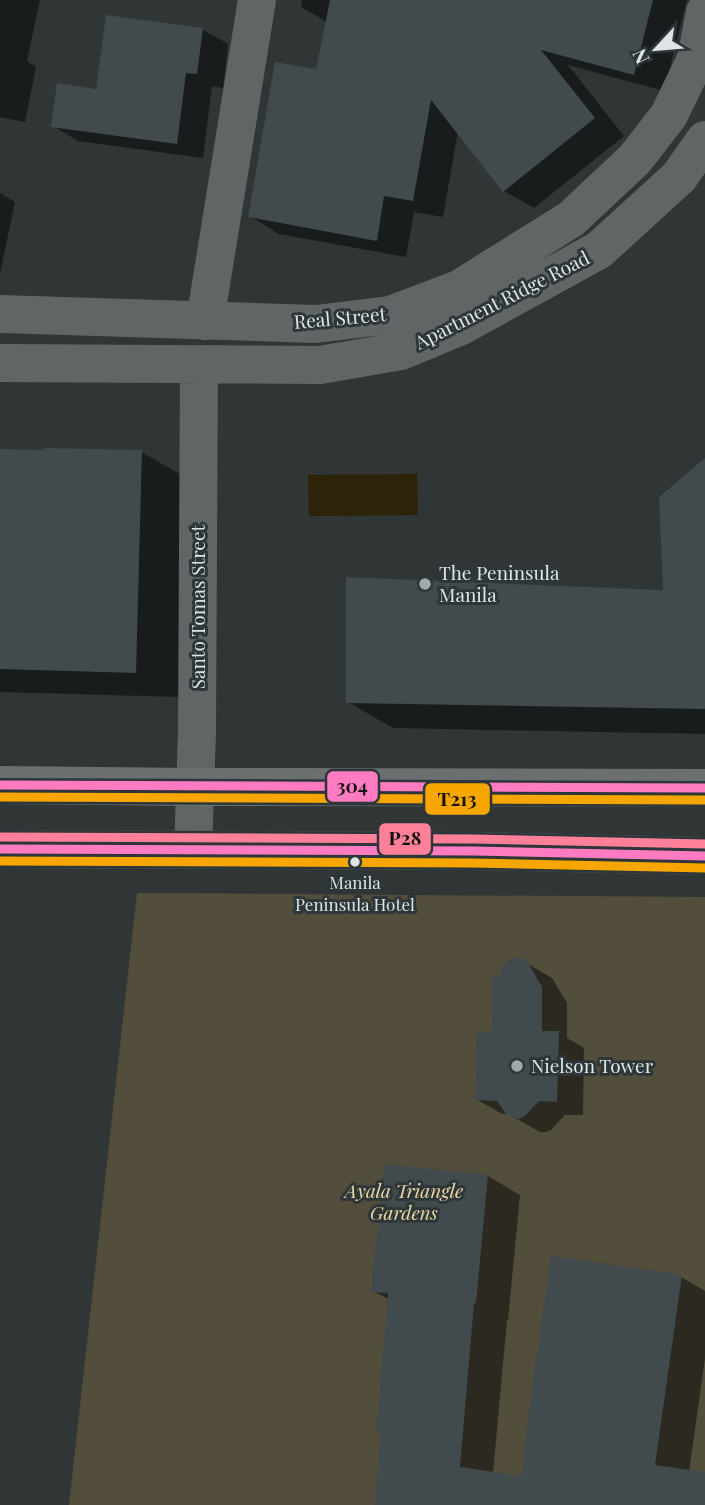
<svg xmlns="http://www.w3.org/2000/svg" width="705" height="1505" viewBox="0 0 705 1505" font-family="'Playfair Display',serif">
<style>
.green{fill:#534d3c}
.water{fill:#2c2309}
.shadow{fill:#0007}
.building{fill:#414a4d}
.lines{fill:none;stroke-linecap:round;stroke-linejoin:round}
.street{stroke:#626565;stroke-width:38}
.secondary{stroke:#6c6f70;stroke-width:38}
.bus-1-casing{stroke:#2d3639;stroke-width:14}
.bus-2-casing{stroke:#2d3639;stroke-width:14}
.bus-3-casing{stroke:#2d3639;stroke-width:14}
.bus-1{stroke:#fe7ac1;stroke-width:9}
.bus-2{stroke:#f7a600;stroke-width:9}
.bus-3{stroke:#ff8098;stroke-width:9}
.poi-dot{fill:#a2a7a9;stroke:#2d3639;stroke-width:2.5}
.bus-dot{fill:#dfe5e7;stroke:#2d3639;stroke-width:2.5}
.labels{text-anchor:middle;stroke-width:6;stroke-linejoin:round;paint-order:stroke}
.bus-label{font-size:17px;fill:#dfe5e7;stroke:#2d3639}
.street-label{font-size:19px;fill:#dfe5e7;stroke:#2d3639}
.poi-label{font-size:19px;fill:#dfe5e7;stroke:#2d3639;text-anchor:start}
.park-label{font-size:19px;font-style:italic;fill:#eed8a0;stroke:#2d3639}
.line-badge{stroke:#2d3639;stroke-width:2.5}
.pale-badge-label{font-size:19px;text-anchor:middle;font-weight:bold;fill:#111}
</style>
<rect width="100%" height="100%" fill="#303536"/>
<path class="green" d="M 137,893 L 705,897 L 705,1505 L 69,1505 Z"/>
<path class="water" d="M 417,474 L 418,515 L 309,516 L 308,475 Z"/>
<path class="shadow" d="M 0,0 L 40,0 L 27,61 L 36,67 L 25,122 L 0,117 Z
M 302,0 L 687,0 L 664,91 L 568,65 L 624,136 L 534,208 L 504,191 L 458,131 L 443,217 L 414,212 L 406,257 L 279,234 L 250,216 L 318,71 L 327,22 L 301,7 Z
M 203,30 L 228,44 L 223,88 L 212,86 L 203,158 L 78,141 L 53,126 L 98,91 Z
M 0,193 L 15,202 L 0,274 Z
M 0,451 L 141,452 L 185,477 L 179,697 L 0,692 Z
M 705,460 L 705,734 L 393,728 L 348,702 L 665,592 Z
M 526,963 L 552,978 L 567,1003 L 567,1038 L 584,1048 L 583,1115 L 565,1115 L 551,1130 L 546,1132 L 540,1132 L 508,1114 L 502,1114 L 476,1099 L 494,1033 L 501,979 Z
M 488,1176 L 520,1195 L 508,1320 L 507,1320 L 493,1473 L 523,1478 L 681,1277 L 705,1291 L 705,1358 L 689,1472 L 705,1474 L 705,1505 L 376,1505 L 381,1433 L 378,1431 L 390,1300 L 373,1291 Z"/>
<path class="building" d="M 330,0 L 653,0 L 634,75 L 541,50 L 595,118 L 503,192 L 431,100 L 413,201 L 384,196 L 377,241 L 248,217 L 275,62 L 316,69 Z
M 106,15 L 203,28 L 197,74 L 186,73 L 177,144 L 51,127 L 57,83 L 96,89 Z
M 43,448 L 142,450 L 136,673 L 0,669 L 0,449 L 43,450 Z
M 705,458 L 705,709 L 346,703 L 346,577 L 663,590 L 659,497 Z
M 512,958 L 521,958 L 527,961 L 542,987 L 542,1031 L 559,1031 L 557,1102 L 539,1101 L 525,1116 L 519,1119 L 513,1118 L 507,1115 L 497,1101 L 475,1100 L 477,1031 L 492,1032 L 491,977 L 499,977 L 504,965 Z
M 384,1164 L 488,1175 L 476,1303 L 474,1303 L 460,1467 L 522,1476 L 528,1419 L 551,1256 L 682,1275 L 655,1465 L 705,1472 L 705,1505 L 375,1505 L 380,1432 L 376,1432 L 388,1293 L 371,1292 Z"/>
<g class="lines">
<path class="street" d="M 0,314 L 316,324 L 390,315 L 459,289 L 571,219 L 635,159 L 669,115 L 696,59 L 705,12
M 205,321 L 257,0
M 0,363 L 320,365 L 401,351 L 459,327 L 599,250 L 679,177 L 705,140
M 193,850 L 197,732 L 199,364"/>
<path class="secondary" d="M 0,785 L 196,787 L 705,788
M 0,849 L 473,851 L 705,856"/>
<defs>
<path id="bus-1" d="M 0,785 L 705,788
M 0,849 L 473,851 L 705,856"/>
<path id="bus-2" d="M 0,797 L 705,800
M 0,861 L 473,863 L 705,868"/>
<path id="bus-3" d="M 0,837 L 473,839 L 705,844"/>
</defs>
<use href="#bus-1" class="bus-1-casing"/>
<use href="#bus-2" class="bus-2-casing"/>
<use href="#bus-3" class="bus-3-casing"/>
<use href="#bus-1" class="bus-1"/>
<use href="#bus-2" class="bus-2"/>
<use href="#bus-3" class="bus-3"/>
</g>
<g class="poi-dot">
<circle cx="425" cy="584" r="7"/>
<circle cx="517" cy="1066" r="7"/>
</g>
<circle class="bus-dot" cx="355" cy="862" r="6"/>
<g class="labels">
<g class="bus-label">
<text x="355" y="889">Manila<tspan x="355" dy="22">Peninsula Hotel</tspan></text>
</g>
<g class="street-label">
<text transform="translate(502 300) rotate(-27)" y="7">Apartment Ridge Road</text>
<text transform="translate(340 318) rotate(-5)" y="7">Real Street</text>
<text transform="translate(198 607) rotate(-90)" y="7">Santo Tomas Street</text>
</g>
<g class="poi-label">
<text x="439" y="580">The Peninsula<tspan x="439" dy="22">Manila</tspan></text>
<text x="531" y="1073">Nielson Tower</text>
</g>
<g class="park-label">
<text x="404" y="1198">Ayala Triangle<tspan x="404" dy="22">Gardens</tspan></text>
</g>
</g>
<g class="line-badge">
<rect x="326" y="770" width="53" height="33" rx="7" fill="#fe7ac1"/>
<rect x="424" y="782" width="67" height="34" rx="7" fill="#f7a600"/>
<rect x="378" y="822" width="54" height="34" rx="7" fill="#ff8098"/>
</g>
<g class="pale-badge-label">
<text x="352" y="793">304</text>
<text x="457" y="806">T213</text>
<text x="405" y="845">P28</text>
</g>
<g transform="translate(656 49) rotate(244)" stroke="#2d3639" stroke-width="5" paint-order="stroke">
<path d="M0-5L12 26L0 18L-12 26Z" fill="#dfe5e7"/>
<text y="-10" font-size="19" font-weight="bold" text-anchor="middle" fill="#dfe5e7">N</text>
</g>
</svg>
